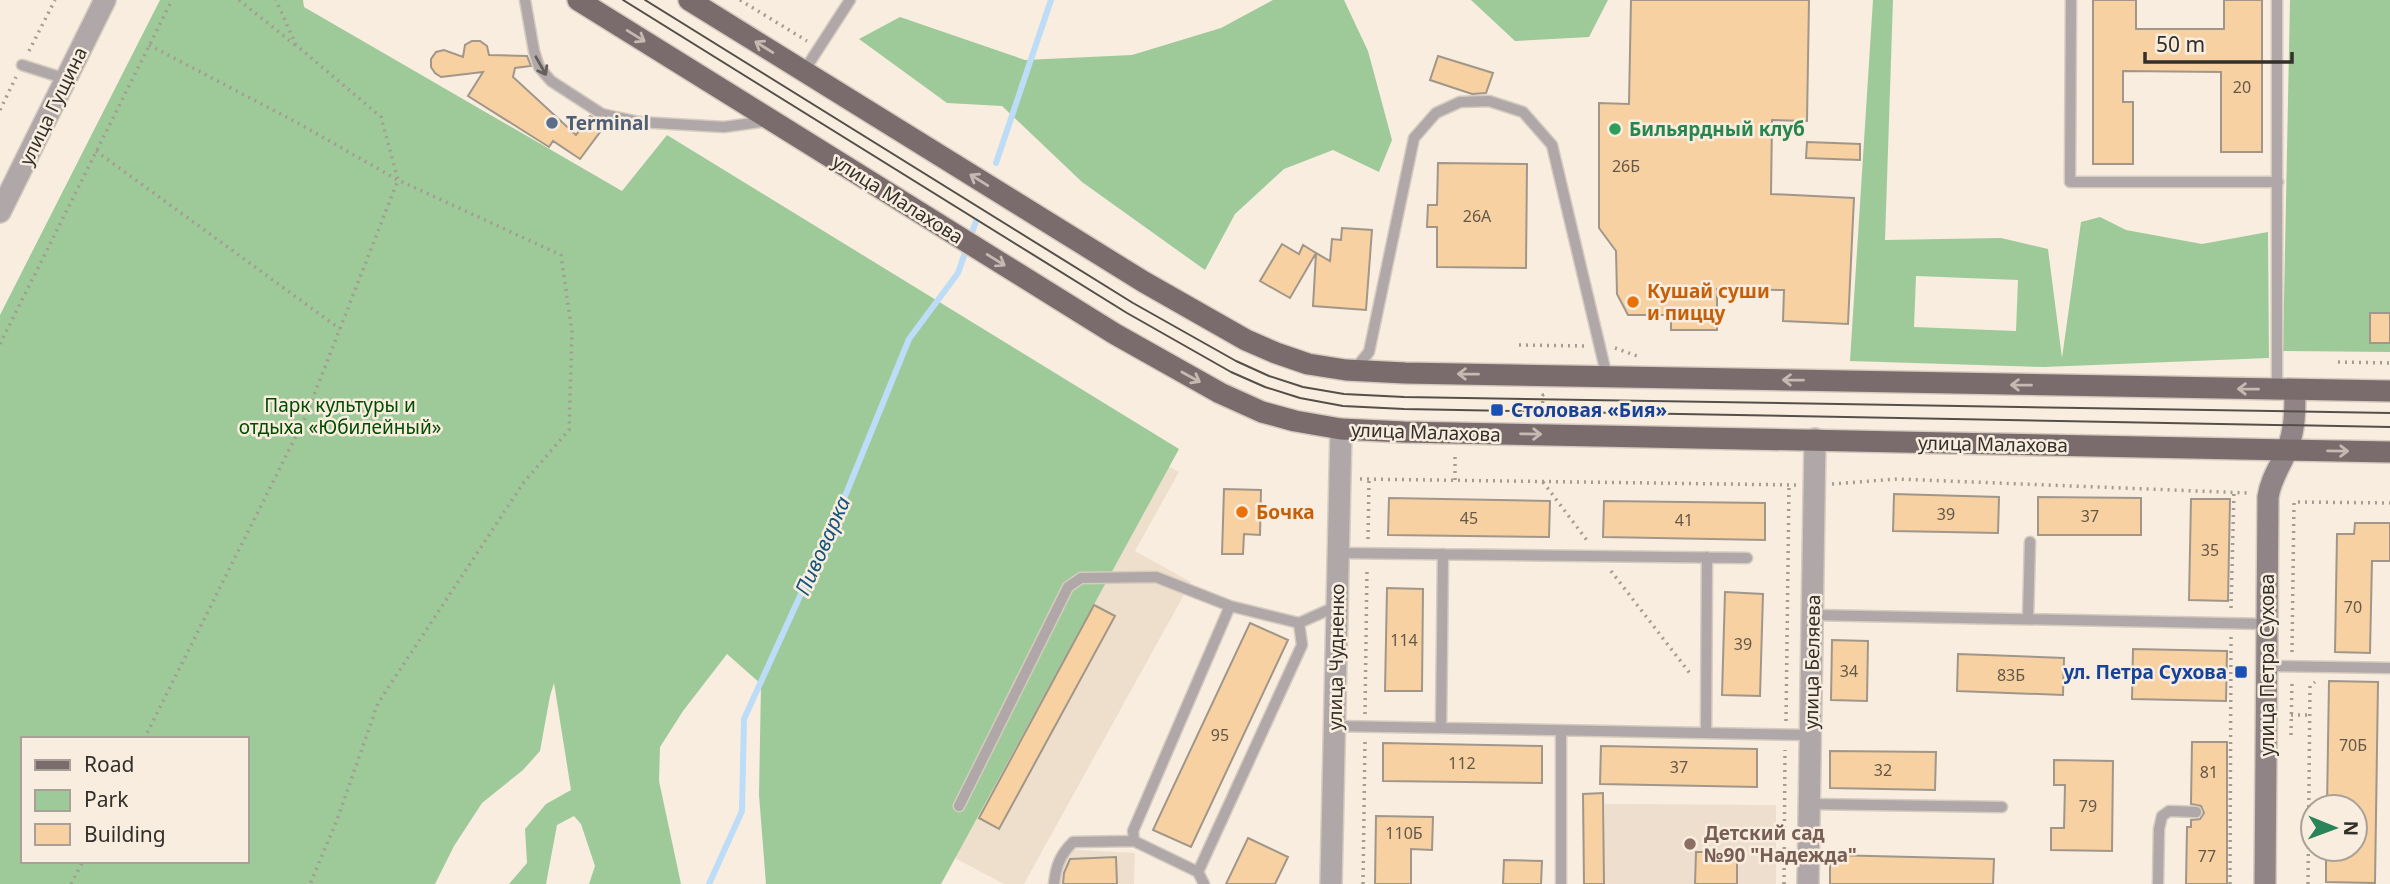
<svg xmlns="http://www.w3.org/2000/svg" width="2390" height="884" viewBox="0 0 2390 884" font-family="'Noto Sans',sans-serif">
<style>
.industrial{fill:#eedfcd}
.education{fill:#eedecd}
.green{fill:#9eca9a;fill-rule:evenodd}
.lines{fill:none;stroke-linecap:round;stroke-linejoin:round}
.stream{stroke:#bcdcf7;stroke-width:6}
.building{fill:#f7d1a1;stroke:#a1968a;stroke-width:2}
.lane-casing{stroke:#d5cbbe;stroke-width:13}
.street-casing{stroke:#d5cbbe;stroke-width:24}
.secondary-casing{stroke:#d5cbbe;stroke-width:24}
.primary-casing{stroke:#d5cbbe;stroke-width:24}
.path{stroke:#a49c92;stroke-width:3.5;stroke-dasharray:2 5;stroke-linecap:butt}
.lane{stroke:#afa7a8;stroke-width:10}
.street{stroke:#afa7a8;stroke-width:21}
.secondary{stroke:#908486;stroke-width:21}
.primary{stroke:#7a6b6d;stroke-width:21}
.tram{stroke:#544f48;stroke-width:2}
.oneway{stroke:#c6b9b1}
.oneway2{stroke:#655f5c}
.service-dot{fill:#5c6f8a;stroke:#f8eddf;stroke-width:2.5}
.leisure-dot{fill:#2e9e5b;stroke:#f8eddf;stroke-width:2.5}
.food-dot{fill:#e8710a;stroke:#f8eddf;stroke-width:2.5}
.transit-dot{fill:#1a4fb4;stroke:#f8eddf;stroke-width:2.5}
.education-dot{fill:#8d6e63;stroke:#f8eddf;stroke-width:2.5}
.labels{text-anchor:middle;stroke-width:5;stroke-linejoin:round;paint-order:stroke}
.number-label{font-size:16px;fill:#645848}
.street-label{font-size:19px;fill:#332f2a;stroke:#f8eddf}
.service-label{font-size:19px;font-weight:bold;fill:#4e5e75;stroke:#f8eddf;text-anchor:start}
.leisure-label{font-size:19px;font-weight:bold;fill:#27864d;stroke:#f8eddf;text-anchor:start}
.food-label{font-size:19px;font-weight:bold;fill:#c56008;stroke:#f8eddf;text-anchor:start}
.park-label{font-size:19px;fill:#004d00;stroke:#f8eddf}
.transit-label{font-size:19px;font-weight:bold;fill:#164399;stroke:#f8eddf;text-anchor:start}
.education-label{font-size:19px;font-weight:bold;fill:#785e54;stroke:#f8eddf;text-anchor:start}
.water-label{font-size:21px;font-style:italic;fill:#12547e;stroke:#f8eddf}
</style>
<rect width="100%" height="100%" fill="#f8eddf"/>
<path class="industrial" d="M 1108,434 L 1179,472 L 1135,551 L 1191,582 L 1024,884 L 1004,884 L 858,807 Z
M 1063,849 L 1135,853 L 1134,884 L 1047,884 Z"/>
<path class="education" d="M 1605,804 L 1776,805 L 1776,884 L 1604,884 Z"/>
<path class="green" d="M 160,0 L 303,0 L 304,7 L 622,191 L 667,135 L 1179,449 L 941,884 L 766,884 L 759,795 L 761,684 L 727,654 L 683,711 L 660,747 L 659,781 L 681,884 L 589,884 L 595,866 L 581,824 L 574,816 L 557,825 L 546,884 L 509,884 L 527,863 L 525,829 L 546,804 L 571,790 L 554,683 L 550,696 L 540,751 L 523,770 L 482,803 L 454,846 L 435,884 L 0,884 L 0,315 ZM 23,739 L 247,739 L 247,861 L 23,861 Z
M 1273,0 L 1344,0 L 1368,51 L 1392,140 L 1379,172 L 1333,150 L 1284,169 L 1235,214 L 1205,270 L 1082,182 L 1002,106 L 947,103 L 859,39 L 900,17 L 1025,60 L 1132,55 L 1221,28 Z
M 1471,0 L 1608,0 L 1589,37 L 1515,41 Z
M 1873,0 L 1893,0 L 1885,240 L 2001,238 L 2048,249 L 2062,358 L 2081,222 L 2100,217 L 2126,230 L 2202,244 L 2268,232 L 2269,358 L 2044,367 L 1850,361 ZM 1916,276 L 2018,280 L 2016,331 L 1914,327 Z
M 2290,0 L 2390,0 L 2390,352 L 2283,351 Z"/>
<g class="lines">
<path class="stream" d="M 996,163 L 1051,0
M 709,884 L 742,811 L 744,719 L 841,506 L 909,339 L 958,273 L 976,221"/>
</g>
<path class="building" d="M 1631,0 L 1809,0 L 1807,121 L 1772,120 L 1771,194 L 1854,198 L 1848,324 L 1783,321 L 1784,290 L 1717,289 L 1717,330 L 1671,330 L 1671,315 L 1628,315 L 1617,294 L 1616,251 L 1599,228 L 1599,103 L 1629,104 Z
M 2093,0 L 2136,0 L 2136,29 L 2224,29 L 2224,0 L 2262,0 L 2262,152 L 2221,152 L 2221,72 L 2123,71 L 2123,102 L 2133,102 L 2133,164 L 2093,164 Z
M 472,41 L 480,41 L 487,46 L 489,55 L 527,56 L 531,66 L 515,68 L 513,77 L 576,135 L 590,116 L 606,124 L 580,159 L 553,141 L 549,147 L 468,96 L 483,72 L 441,77 L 435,73 L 431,67 L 431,59 L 436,52 L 444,50 L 463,57 L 465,45 Z
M 1438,56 L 1493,73 L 1486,93 L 1472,94 L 1430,80 Z
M 1807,142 L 1860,144 L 1860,160 L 1806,158 Z
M 1438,163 L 1527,164 L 1526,268 L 1437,267 L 1437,227 L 1427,227 L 1428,205 L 1437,205 Z
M 1342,228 L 1372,230 L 1366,310 L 1313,306 L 1316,253 L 1330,261 L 1332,239 L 1341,240 Z
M 1282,244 L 1299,254 L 1303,245 L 1316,253 L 1290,298 L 1260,281 Z
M 2370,313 L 2390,313 L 2390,343 L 2370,343 Z
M 1224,489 L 1261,490 L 1260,535 L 1244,534 L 1243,554 L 1222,554 Z
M 1894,494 L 1999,497 L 1998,533 L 1893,531 Z
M 2038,497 L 2141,498 L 2141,535 L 2038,535 Z
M 1389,498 L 1550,501 L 1549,537 L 1388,535 Z
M 2191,499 L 2230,499 L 2228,601 L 2189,600 Z
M 1604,501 L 1765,503 L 1765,540 L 1603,537 Z
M 2355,523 L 2390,523 L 2390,561 L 2372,561 L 2370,653 L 2335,652 L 2337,534 L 2354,534 Z
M 1387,588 L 1423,589 L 1422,691 L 1385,691 Z
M 1725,592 L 1763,594 L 1760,696 L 1722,695 Z
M 1094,605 L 1115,616 L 999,829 L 979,818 Z
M 1250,623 L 1288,640 L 1191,847 L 1153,830 Z
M 1832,640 L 1868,641 L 1867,701 L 1831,700 Z
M 2133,649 L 2227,651 L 2226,701 L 2132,699 Z
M 1958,654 L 2064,658 L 2063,695 L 1957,691 Z
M 2329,681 L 2378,682 L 2375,883 L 2326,882 L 2326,849 L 2355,849 L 2355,807 L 2327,807 Z
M 2192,742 L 2227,742 L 2227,884 L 2186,884 L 2187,827 L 2191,827 L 2191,820 L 2200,819 L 2204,813 L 2201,806 L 2191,804 Z
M 1383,743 L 1542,746 L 1542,783 L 1383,781 Z
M 1601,746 L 1757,749 L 1757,787 L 1600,784 Z
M 1830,751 L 1936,752 L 1935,790 L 1830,788 Z
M 2054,760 L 2113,761 L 2112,851 L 2051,850 L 2051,828 L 2064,828 L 2065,785 L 2054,785 Z
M 1603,793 L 1604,884 L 1584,884 L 1583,794 Z
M 1376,816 L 1433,817 L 1432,850 L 1411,849 L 1411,884 L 1375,884 Z
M 1248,838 L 1288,857 L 1275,884 L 1226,884 Z
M 1696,852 L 1737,852 L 1737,884 L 1695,884 Z
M 1830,855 L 1994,859 L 1993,884 L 1830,884 Z
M 1116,857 L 1117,884 L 1063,884 L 1064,873 L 1070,859 Z
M 1504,860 L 1542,861 L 1541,884 L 1503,884 Z"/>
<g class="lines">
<defs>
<path id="lane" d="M 525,0 L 534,51 L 539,67 L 551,81 L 602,114 L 639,122 L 724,127 L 768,121
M 2071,0 L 2070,182 L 2278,182
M 22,65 L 66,79
M 804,71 L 850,0
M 1352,367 L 1359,364 L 1369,352 L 1414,138 L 1436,113 L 1460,102 L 1489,101 L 1523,112 L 1552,145 L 1607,377
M 2277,389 L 2277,0
M 1338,553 L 1747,558
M 1813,615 L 2267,624
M 2028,618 L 2030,542
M 2266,666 L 2390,668
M 1334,726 L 1811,735
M 1441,728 L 1443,554
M 1561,731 L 1561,884
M 1706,733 L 1707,557
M 1810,804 L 2002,807
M 959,806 L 1068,587 L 1081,578 L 1156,577 L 1230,606 L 1299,623 L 1337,606
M 1198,872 L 1302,645 L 1299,623
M 1054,884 C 1056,866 1060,855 1073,842 L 1134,841
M 1204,884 L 1198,872 L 1134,841 L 1133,831 L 1230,606
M 2158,884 L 2159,829 L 2162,816 L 2169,811 L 2196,812"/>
<path id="street" d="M 0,212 L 105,0
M 1331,884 L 1341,429
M 1808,884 L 1815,439"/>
<path id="secondary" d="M 2265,884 L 2268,497 C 2271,478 2280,467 2287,450 C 2295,430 2295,411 2295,390"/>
<path id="primary" d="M 578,0 L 1115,334 L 1220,393 L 1262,412 L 1295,421 L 1341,429 L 1404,432 L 2390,452
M 689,0 L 1144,282 L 1246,340 L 1276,353 L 1308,364 L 1346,370 L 1405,373 L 2390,391"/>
</defs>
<use href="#lane" class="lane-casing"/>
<use href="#street" class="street-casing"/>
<use href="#secondary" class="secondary-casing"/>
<use href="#primary" class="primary-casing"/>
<path class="path" d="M 239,0 L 295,45
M 740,0 L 807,41
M 149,45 L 296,122 L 398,180 L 561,255 L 572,332 L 569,430 L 524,482 L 378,703 L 337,820 L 310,884
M 29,51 L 55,0
M 0,110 L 16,77
M 96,151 L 340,329
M 0,344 L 172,0
M 1519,345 L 1587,346
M 1615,348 L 1637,356
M 2338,362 L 2390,363
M 1542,417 L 1543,395 L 1545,395
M 1360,479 L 1797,485
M 1455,480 L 1455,455
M 1543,482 L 1589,543
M 1832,484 L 1897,479 L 2248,493
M 1368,539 L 1369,480
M 1611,571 L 1692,676
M 2231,608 L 2234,491
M 2292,652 L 2294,502 L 2390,503
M 1365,714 L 1367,568
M 2291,715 L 2310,715
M 1786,721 L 1789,485
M 2291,735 L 2292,681
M 144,739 L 305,418 L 398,180 L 381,117 L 296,45 L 276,0
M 71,884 L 83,861
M 1363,884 L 1365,739
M 1784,884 L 1785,750
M 2230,884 L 2231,637
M 2308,884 L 2310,686 L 2315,682"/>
<use href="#lane" class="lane"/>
<use href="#street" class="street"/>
<use href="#secondary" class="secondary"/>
<use href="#primary" class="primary"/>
<path class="tram" d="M 623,0 L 1127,313 L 1231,372 L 1265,387 L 1300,398 L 1343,406 L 1404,409 L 2390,427
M 645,0 L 1133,303 L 1236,361 L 1269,376 L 1303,387 L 1344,394 L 1404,397 L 2390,413"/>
</g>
<defs><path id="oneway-shaft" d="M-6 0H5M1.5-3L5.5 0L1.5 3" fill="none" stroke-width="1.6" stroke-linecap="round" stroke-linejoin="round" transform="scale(1.75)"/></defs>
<g class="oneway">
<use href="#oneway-shaft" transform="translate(636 36) rotate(32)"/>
<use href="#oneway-shaft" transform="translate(764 47) rotate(-148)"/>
<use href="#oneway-shaft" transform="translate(979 180) rotate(-148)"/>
<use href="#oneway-shaft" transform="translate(996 260) rotate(32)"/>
<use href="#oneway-shaft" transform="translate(1468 374) rotate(-179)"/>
<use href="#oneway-shaft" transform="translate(1191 377) rotate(29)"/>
<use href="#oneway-shaft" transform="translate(1793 380) rotate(-179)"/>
<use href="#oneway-shaft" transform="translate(2021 385) rotate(-179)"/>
<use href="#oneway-shaft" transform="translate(2248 389) rotate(-179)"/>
<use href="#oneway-shaft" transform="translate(1531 434) rotate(1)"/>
<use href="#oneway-shaft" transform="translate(2338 451) rotate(1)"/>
</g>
<use class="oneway2" href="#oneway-shaft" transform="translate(541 66) rotate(61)"/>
<circle class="service-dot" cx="552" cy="123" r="7"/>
<circle class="leisure-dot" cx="1615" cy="129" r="7"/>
<g class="food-dot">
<circle cx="1633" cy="302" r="7"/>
<circle cx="1242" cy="512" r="7"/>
</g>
<g class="transit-dot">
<rect x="1490" y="403" width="14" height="14" rx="3.5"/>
<rect x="2234" y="665" width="14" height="14" rx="3.5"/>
</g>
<circle class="education-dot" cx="1690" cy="844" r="7"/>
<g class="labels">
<g class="number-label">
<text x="2242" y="93">20</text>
<text x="1626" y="172">26Б</text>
<text x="1477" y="222">26А</text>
<text x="1946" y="520">39</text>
<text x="2090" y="522">37</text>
<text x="1469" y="524">45</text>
<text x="1684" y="526">41</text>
<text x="2210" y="556">35</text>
<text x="2353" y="613">70</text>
<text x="1404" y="646">114</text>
<text x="1743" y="650">39</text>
<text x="1849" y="677">34</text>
<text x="2011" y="681">83Б</text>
<text x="1220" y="741">95</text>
<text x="2353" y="751">70Б</text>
<text x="1462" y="769">112</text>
<text x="1679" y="773">37</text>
<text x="1883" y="776">32</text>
<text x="2209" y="778">81</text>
<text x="2088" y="812">79</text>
<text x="1404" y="839">110Б</text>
<text x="2207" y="862">77</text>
</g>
<g class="street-label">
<text transform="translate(53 106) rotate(-64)" y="7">улица Гущина</text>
<text transform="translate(898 199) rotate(32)" y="7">улица Малахова</text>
<text transform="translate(1426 432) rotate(2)" y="7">улица Малахова</text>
<text transform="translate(1993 444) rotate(1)" y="7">улица Малахова</text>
<text transform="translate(1336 657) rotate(-89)" y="7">улица Чудненко</text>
<text transform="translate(1812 662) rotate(-89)" y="7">улица Беляева</text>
<text transform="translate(2267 665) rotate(-90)" y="7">улица Петра Сухова</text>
</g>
<g class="service-label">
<text x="566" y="130">Terminal</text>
</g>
<g class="leisure-label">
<text x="1629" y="136">Бильярдный клуб</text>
</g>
<g class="food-label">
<text x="1647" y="298">Кушай суши<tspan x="1647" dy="22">и пиццу</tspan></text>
<text x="1256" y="519">Бочка</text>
</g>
<g class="park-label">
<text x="340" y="412">Парк культуры и<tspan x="340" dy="22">отдыха «Юбилейный»</tspan></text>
</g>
<g class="transit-label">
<text x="1511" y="417">Столовая «Бия»</text>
<text x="2227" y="679" text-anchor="end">ул. Петра Сухова</text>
</g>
<g class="education-label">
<text x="1704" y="840">Детский сад<tspan x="1704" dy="22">№90 "Надежда"</tspan></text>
</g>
<g class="water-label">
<text transform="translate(823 546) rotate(-66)" y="7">Пивоварка</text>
</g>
</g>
<rect x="21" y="737" width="228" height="126" fill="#f8eddf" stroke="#a9a197" stroke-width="2"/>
<rect x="35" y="760" width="35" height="10" fill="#7a6b6d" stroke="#a9a197" stroke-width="2"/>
<text x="84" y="772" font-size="21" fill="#332f2a">Road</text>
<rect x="35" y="790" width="35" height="21" fill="#9eca9a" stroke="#a9a197" stroke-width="2"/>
<text x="84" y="807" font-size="21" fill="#332f2a">Park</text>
<rect x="35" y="824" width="35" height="21" fill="#f7d1a1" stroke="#a9a197" stroke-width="2"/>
<text x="84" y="842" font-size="21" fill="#332f2a">Building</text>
<g transform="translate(2334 828) rotate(91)"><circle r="33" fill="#f8eddf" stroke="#a9a197" stroke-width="2"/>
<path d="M0-5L12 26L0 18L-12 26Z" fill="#29845a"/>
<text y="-10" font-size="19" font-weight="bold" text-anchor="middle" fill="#332f2a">N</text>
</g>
<path d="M2145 52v10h147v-10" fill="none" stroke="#332f2a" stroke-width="3.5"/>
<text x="2156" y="52" font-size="21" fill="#332f2a" stroke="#f8eddf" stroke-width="5" paint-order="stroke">50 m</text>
</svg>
